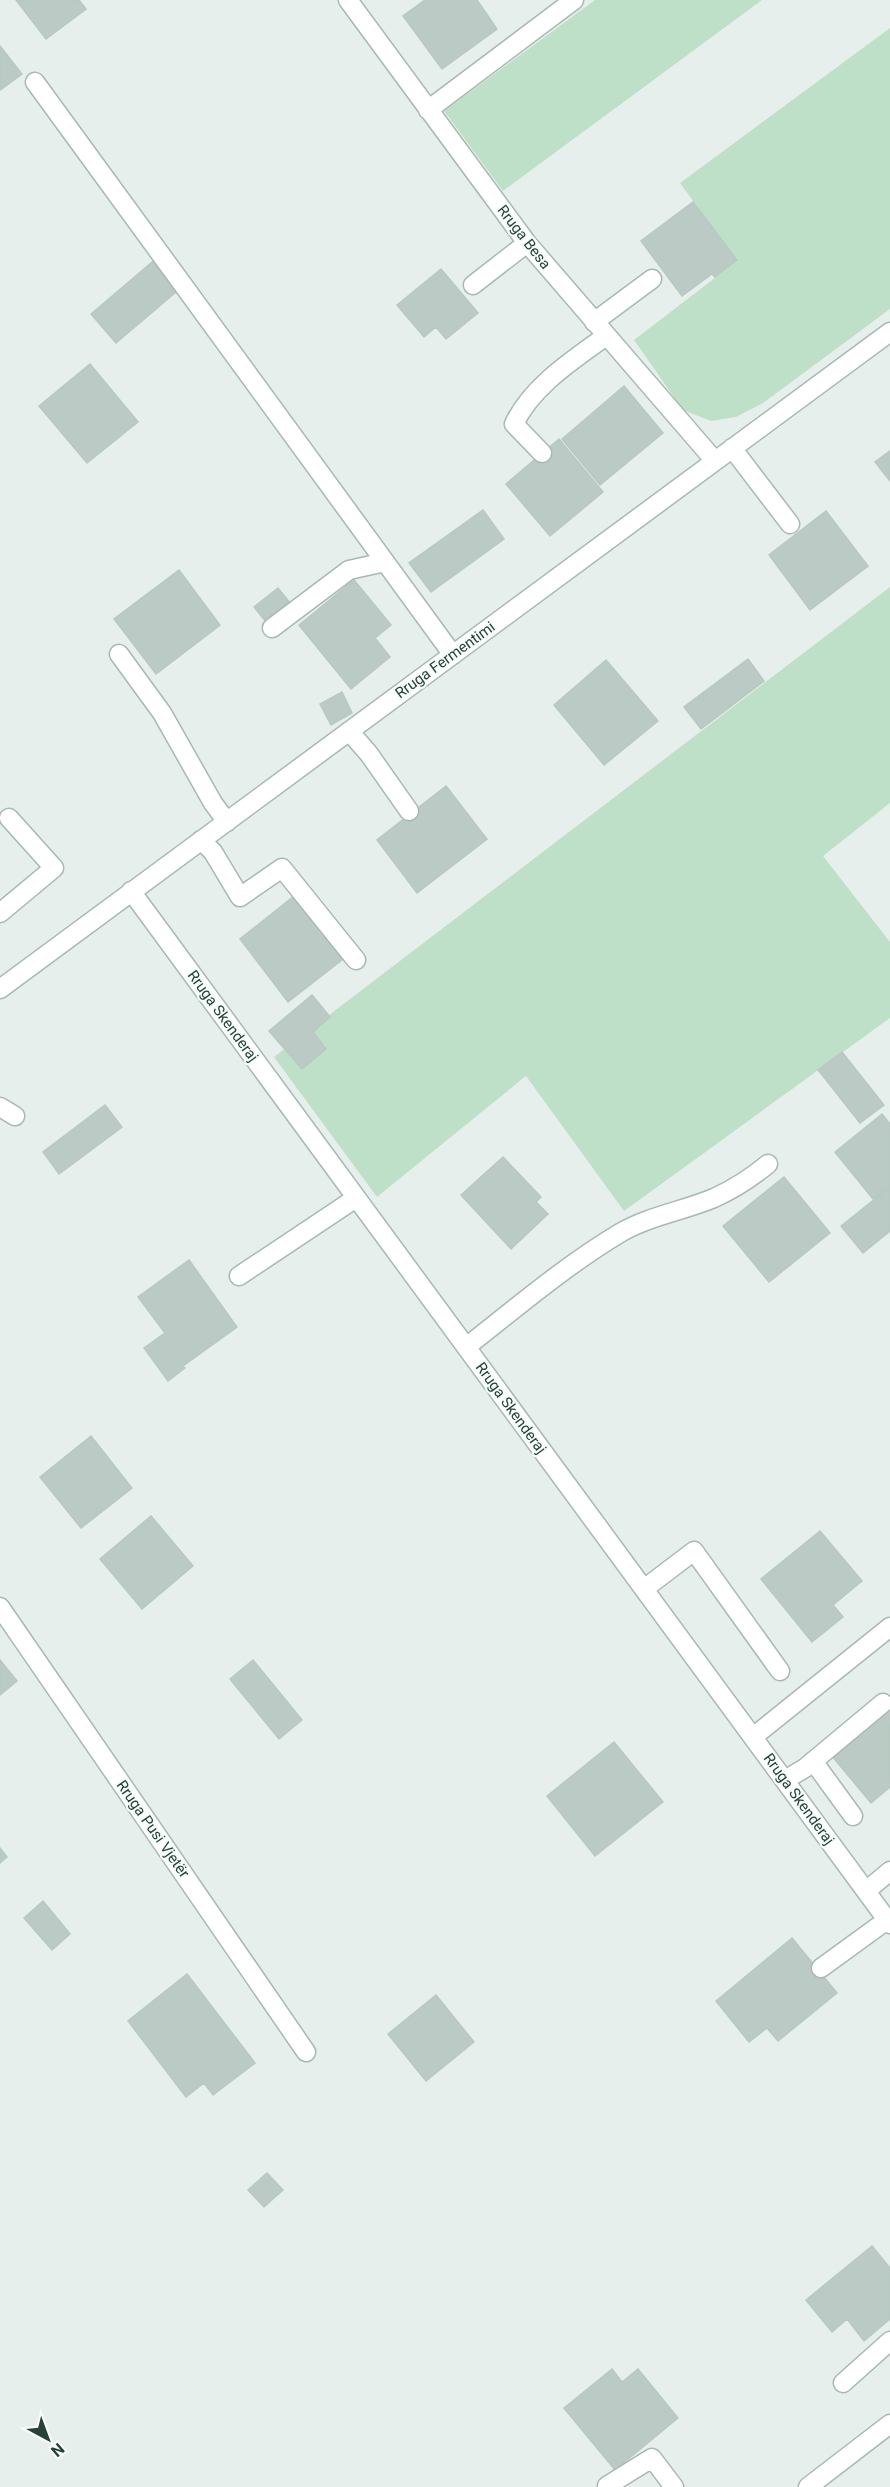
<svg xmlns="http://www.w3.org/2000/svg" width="890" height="2487" viewBox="0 0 890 2487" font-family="Roboto,sans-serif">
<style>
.green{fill:#bfe0c8}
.building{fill:#bbcac4;stroke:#b8c9c2;stroke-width:1.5}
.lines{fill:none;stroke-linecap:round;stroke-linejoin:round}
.minor-casing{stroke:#a8b8b2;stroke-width:21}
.minor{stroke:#fff;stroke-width:18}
.labels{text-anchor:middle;stroke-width:4.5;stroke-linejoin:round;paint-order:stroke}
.street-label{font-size:15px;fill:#24423a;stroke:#f7fbf9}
</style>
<rect width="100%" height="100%" fill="#e6efeb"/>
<path class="green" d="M 595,0 L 762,0 L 503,191 L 444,111 Z
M 890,28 L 890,309 L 763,403 L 736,417 L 711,421 L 683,410 L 634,340 L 737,261 L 680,183 Z
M 890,587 L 890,803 L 823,856 L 890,942 L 890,1018 L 624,1211 L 526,1076 L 377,1197 L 274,1057 Z"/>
<path class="building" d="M 16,0 L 79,0 L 86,9 L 46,39 Z
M 425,0 L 477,0 L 497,29 L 442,69 L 403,16 Z
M 0,46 L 22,74 L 0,90 Z
M 693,202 L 737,260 L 715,277 L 712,274 L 682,296 L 641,241 Z
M 158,257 L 182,287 L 116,343 L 91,314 Z
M 441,269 L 478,313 L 446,339 L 436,327 L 424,337 L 397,305 Z
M 90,364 L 138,422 L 87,463 L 39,406 Z
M 624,386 L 663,433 L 600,485 L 562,439 Z
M 559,439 L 603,492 L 550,536 L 506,484 Z
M 890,451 L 890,481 L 875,462 Z
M 483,510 L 504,539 L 431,592 L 409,563 Z
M 826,511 L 868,566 L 810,610 L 769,555 Z
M 179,570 L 220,625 L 156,674 L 114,619 Z
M 354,580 L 391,625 L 375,638 L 390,657 L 351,689 L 299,625 Z
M 278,588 L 295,609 L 271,628 L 254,607 Z
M 748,659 L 764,681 L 701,729 L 684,707 Z
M 606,660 L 658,721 L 604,765 L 554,705 Z
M 342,692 L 352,713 L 331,725 L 320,704 Z
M 446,786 L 487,839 L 417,893 L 377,840 Z
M 294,896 L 343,959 L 288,1002 L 240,939 Z
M 312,995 L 330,1017 L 313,1032 L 326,1049 L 302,1069 L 269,1031 Z
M 842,1052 L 884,1105 L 860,1123 L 818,1070 Z
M 105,1105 L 122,1127 L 59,1174 L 43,1152 Z
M 882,1114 L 890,1124 L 890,1186 L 873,1199 L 835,1152 Z
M 503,1157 L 541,1197 L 536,1202 L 548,1214 L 511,1249 L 461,1195 Z
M 784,1177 L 830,1233 L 769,1282 L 723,1226 Z
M 890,1187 L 890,1231 L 863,1253 L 841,1226 Z
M 189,1260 L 237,1327 L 183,1366 L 185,1368 L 168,1381 L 144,1348 L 165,1333 L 138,1297 Z
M 91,1436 L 132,1488 L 81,1528 L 40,1477 Z
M 151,1516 L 193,1566 L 142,1609 L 100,1559 Z
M 820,1531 L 862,1581 L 833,1605 L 843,1617 L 812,1642 L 761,1579 Z
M 0,1660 L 17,1681 L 0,1695 Z
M 253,1660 L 302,1720 L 279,1739 L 230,1679 Z
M 889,1709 L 890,1787 L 871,1803 L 832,1756 Z
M 614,1742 L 663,1802 L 595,1856 L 547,1796 Z
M 0,1848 L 7,1857 L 0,1863 Z
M 43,1901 L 70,1934 L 52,1950 L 24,1918 Z
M 792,1938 L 837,1993 L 778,2041 L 767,2028 L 749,2042 L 716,2001 Z
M 187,1974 L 255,2063 L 213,2095 L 204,2083 L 186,2097 L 128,2021 Z
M 436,1995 L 474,2042 L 426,2081 L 388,2034 Z
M 267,2173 L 283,2190 L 264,2207 L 248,2190 Z
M 872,2246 L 890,2268 L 890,2319 L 864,2341 L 847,2319 L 832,2332 L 806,2300 Z
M 612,2369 L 622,2382 L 638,2369 L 678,2418 L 615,2470 L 564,2408 Z"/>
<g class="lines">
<defs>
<path id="minor" d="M 348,0 L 527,243 L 715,461
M 35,82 L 453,655
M 428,110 L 574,0
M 473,285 L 527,243
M 594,322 L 652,279
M 732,448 L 790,524
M 542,453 L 514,424 C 532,386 573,360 606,336
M 272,628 L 349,570 L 385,562
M 119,654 L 162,713 L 213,803 L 227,822
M 349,731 L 369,754 L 409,811
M 201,840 L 213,852 L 240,897 L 282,868 L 356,960
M 131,891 L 890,1924
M 0,913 L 54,868 L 9,818
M 0,989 L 890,332
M 0,1107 L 15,1116
M 239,1276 L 356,1198
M 466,1347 C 516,1308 565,1266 620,1233 C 649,1216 683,1211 714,1198 C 734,1189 751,1178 768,1164
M 644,1589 L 694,1551 L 780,1671
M 0,1607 L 306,2052
M 753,1737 L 890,1627
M 813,1761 L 853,1816
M 785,1780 L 805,1768 L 883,1703
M 866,1891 L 890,1871
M 821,1968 L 887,1920
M 843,2383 L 890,2341
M 607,2486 L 652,2458 L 674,2487
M 808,2487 L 890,2424"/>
</defs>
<use href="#minor" class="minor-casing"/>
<use href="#minor" class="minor"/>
</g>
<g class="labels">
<g class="street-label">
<text transform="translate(524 237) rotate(52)" y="5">Rruga Besa</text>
<text transform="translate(445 660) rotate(-36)" y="5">Rruga Fermentimi</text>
<text transform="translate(223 1016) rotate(54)" y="5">Rruga Skenderaj</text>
<text transform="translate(511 1408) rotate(54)" y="5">Rruga Skenderaj</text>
<text transform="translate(799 1799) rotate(54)" y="5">Rruga Skenderaj</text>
<text transform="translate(153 1829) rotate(55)" y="5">Rruga Pusi Vjetër</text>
</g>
</g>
<g transform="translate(48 2439) rotate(139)" stroke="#f7fbf9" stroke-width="4.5" paint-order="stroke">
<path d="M0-4.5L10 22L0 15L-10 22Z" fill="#24423a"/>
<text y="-9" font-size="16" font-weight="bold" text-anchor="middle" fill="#24423a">N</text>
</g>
</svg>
